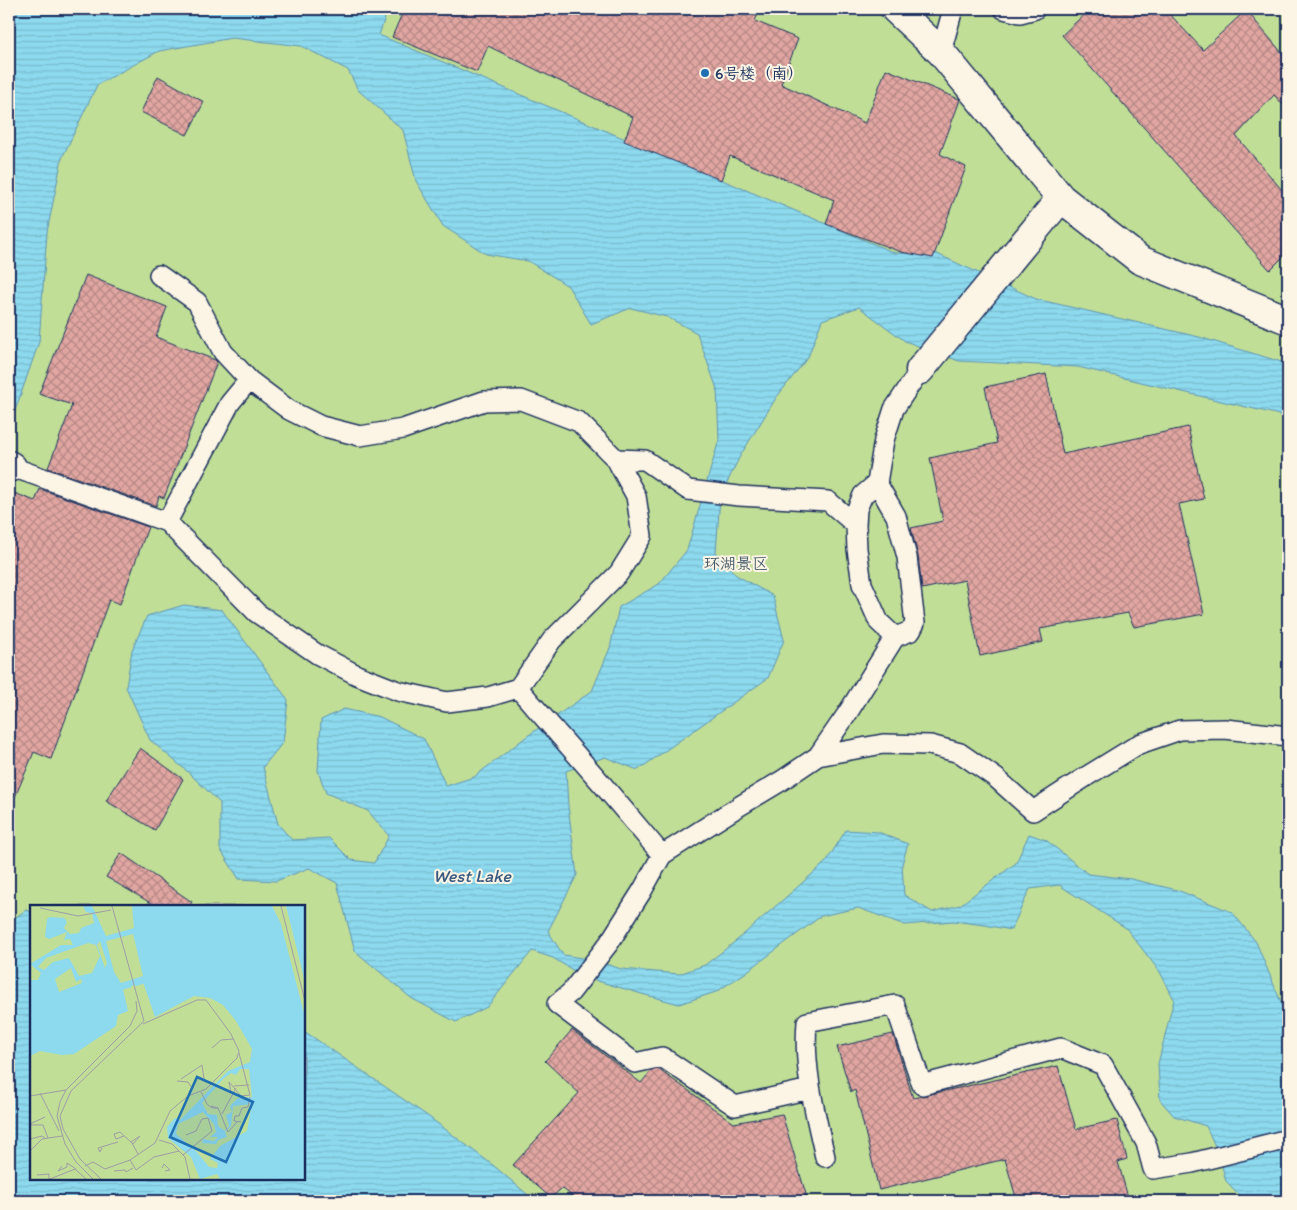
<svg xmlns="http://www.w3.org/2000/svg" width="1297" height="1210" viewBox="0 0 1297 1210" font-family="Itim,'LXGW WenKai TC',sans-serif">
<style>
.park{fill:#c0de96;stroke:#6e867a;fill-rule:evenodd}
.water{fill:url(#water-rules);stroke:#5f95b4}
.building{fill:url(#building-cross-hatch);stroke:#1b2f5e}
.lines{fill:none;stroke-linecap:round;stroke-linejoin:round}
.service-casing{stroke:#1b2f5e;stroke-width:22}
.minor-casing{stroke:#1b2f5e;stroke-width:31}
.service{stroke:#fcf5e5;stroke-width:19}
.minor{stroke:#fcf5e5;stroke-width:28}
.poi-dot{fill:#1f6fb2;stroke:#fcf5e5;stroke-width:2}
.labels{text-anchor:middle;stroke-width:4;stroke-linejoin:round;paint-order:stroke}
.poi-label{font-size:16px;fill:#1b2f5e;stroke:#fcf5e5;text-anchor:start}
.park-label{font-size:16px;fill:#445b6c;stroke:#fcf5e5}
.water-label{font-size:18px;font-style:italic;fill:#385a82;stroke:#fcf5e5}
.inset-river{fill:none;stroke:#8dd9ee;stroke-width:2.5}
.inset-road{fill:none;stroke:#9f9ca7;stroke-width:1}
.view{fill:#1f6fb2;fill-opacity:0.15;stroke:#1f6fb2;stroke-width:2.5}
.inset-edge{fill:none;stroke:#1b2f5e;stroke-width:2.5}
</style>
<defs>
<pattern id="water-rules" width="6" height="5" patternUnits="userSpaceOnUse" patternTransform="scale(1.25)"><rect width="6" height="5" fill="#8dd9ee"/><path d="M0 2.5h6" fill="none" stroke="#79bbce"/></pattern>
<pattern id="building-cross-hatch" width="8" height="8" patternUnits="userSpaceOnUse" patternTransform="scale(1.25)"><rect width="8" height="8" fill="#e1a6a1"/><path d="M0 0l8 8M0 8l8-8" fill="none" stroke="#b68886"/></pattern>
</defs>
<rect width="100%" height="100%" fill="#f7e5d7"/>
<filter id="ink" filterUnits="userSpaceOnUse"><feTurbulence type="fractalNoise" baseFrequency=".02" numOctaves="2"/><feDisplacementMap in="SourceGraphic" scale="10" xChannelSelector="R" yChannelSelector="G"/><feConvolveMatrix kernelMatrix="1 2 1 2 8 2 1 2 1" color-interpolation-filters="sRGB"/></filter>
<g filter="url(#ink)">
<path class="park" d="M 9,9 L 1288,9 L 1288,1201 L 9,1201 ZM 31,906 L 304,906 L 304,1179 L 31,1179 Z"/>
<path class="water" d="M 9,9 L 388,9 L 379,35 L 895,253 L 937,254 L 1036,299 L 1199,337 L 1288,364 L 1288,417 L 1078,367 L 959,361 L 905,341 L 859,307 L 822,320 L 808,357 L 776,398 L 740,456 L 720,497 L 716,552 L 736,575 L 773,596 L 784,640 L 768,678 L 638,770 L 605,757 L 566,771 L 568,806 L 577,875 L 548,931 L 563,955 L 594,960 L 621,969 L 679,974 L 705,965 L 736,941 L 826,862 L 846,830 L 878,832 L 908,844 L 902,864 L 904,895 L 932,912 L 960,905 L 1016,863 L 1029,834 L 1046,840 L 1088,874 L 1131,879 L 1177,890 L 1232,912 L 1256,942 L 1288,1019 L 1288,1195 L 1245,1201 L 1226,1181 L 1219,1155 L 1206,1126 L 1174,1116 L 1160,1100 L 1158,1064 L 1174,999 L 1160,972 L 1126,928 L 1059,885 L 1030,889 L 1011,930 L 985,925 L 953,921 L 905,925 L 858,908 L 821,916 L 745,973 L 716,992 L 679,1004 L 642,994 L 584,977 L 553,958 L 532,951 L 487,1007 L 456,1022 L 411,998 L 355,951 L 337,883 L 309,868 L 276,881 L 239,879 L 220,849 L 220,803 L 188,772 L 150,740 L 126,687 L 132,650 L 147,616 L 184,605 L 222,610 L 288,700 L 283,742 L 263,767 L 278,824 L 292,840 L 329,838 L 351,860 L 374,863 L 389,836 L 368,811 L 326,793 L 318,771 L 321,720 L 344,709 L 380,717 L 424,739 L 446,786 L 474,777 L 526,737 L 592,691 L 610,648 L 619,607 L 659,584 L 687,550 L 719,440 L 717,389 L 697,333 L 667,317 L 631,308 L 591,324 L 568,286 L 528,261 L 486,254 L 443,226 L 416,181 L 403,130 L 358,90 L 348,70 L 301,46 L 232,38 L 159,51 L 97,85 L 62,158 L 47,232 L 39,342 L 16,408 L 9,421 Z
M 26,910 L 31,912 L 31,1179 L 304,1179 L 304,1031 L 429,1117 L 494,1166 L 535,1201 L 9,1201 L 9,922 Z"/>
<path class="building" d="M 404,9 L 760,9 L 755,21 L 798,39 L 781,84 L 865,123 L 886,69 L 959,99 L 960,100 L 940,154 L 966,167 L 933,258 L 901,252 L 826,224 L 834,200 L 730,156 L 721,180 L 624,141 L 633,117 L 488,46 L 477,72 L 392,37 Z
M 1090,9 L 1165,9 L 1203,50 L 1246,10 L 1288,60 L 1288,110 L 1274,95 L 1236,136 L 1288,197 L 1288,252 L 1270,270 L 1062,35 Z
M 158,76 L 204,102 L 187,135 L 141,112 Z
M 86,275 L 167,307 L 156,337 L 215,360 L 217,362 L 164,498 L 159,496 L 156,506 L 48,468 L 72,405 L 39,394 Z
M 1046,374 L 1063,454 L 1188,427 L 1204,499 L 1179,504 L 1204,614 L 1134,627 L 1128,613 L 1040,629 L 1043,642 L 980,656 L 965,580 L 922,589 L 918,556 L 911,528 L 943,521 L 930,458 L 997,443 L 985,387 Z
M 40,489 L 148,527 L 120,604 L 109,600 L 51,759 L 34,752 L 9,811 L 9,491 L 35,501 Z
M 140,748 L 183,779 L 155,830 L 106,801 Z
M 121,853 L 192,902 L 189,906 L 156,906 L 106,877 Z
M 572,1030 L 641,1083 L 651,1071 L 658,1069 L 734,1123 L 782,1114 L 808,1201 L 578,1201 L 562,1188 L 551,1198 L 513,1165 L 579,1093 L 545,1061 Z
M 893,1034 L 913,1098 L 1058,1066 L 1076,1129 L 1117,1120 L 1127,1159 L 1118,1162 L 1129,1201 L 1017,1201 L 1005,1159 L 879,1190 L 855,1090 L 851,1092 L 837,1047 Z"/>
<g class="lines">
<defs>
<path id="service" d="M 1004,9 L 1020,13 L 1035,9
M 941,52 L 953,9
M 616,459 L 645,460 L 688,490 L 739,496 L 828,501 L 856,525
M 12,467 L 167,522 L 257,613 L 317,654 L 357,675 L 398,691 L 447,702 L 488,697 L 518,688 L 552,640 L 619,573 L 642,536 L 636,496 L 616,459 L 579,422 L 521,400 L 484,401 L 403,429 L 360,436 L 321,426 L 289,410 L 249,380 L 223,352 L 197,302 L 159,275
M 877,483 L 896,516 L 907,557 L 915,623 L 911,631 L 895,637 L 879,622 L 862,584 L 857,549 L 856,525 L 857,509 L 863,495 L 877,483 L 884,440 L 894,409 L 920,370
M 167,522 L 230,403 L 249,380
M 518,688 L 602,784 L 662,855
M 818,756 L 883,744 L 930,745 L 960,753 L 996,778 L 1033,811 L 1087,776 L 1139,744 L 1180,730 L 1225,729 L 1288,736
M 810,1089 L 735,1106 L 662,1057 L 635,1063 L 557,1004 L 571,992 L 609,943 L 642,891 L 662,855 L 733,810 L 781,781 L 818,756 L 847,714 L 895,637
M 825,1157 C 815,1112 803,1068 807,1022 L 895,1005 L 922,1085 L 1061,1048 L 1103,1065 L 1146,1143 L 1153,1169 L 1192,1163 L 1288,1139"/>
<path id="minor" d="M 895,9 L 941,52 L 1061,198 L 1140,260 L 1288,320
M 920,370 L 1061,198
M 9,465 L 12,467"/>
</defs>
<use href="#service" class="service-casing"/>
<use href="#minor" class="minor-casing"/>
<use href="#service" class="service"/>
<use href="#minor" class="minor"/>
</g>
</g>
<circle class="poi-dot" cx="705" cy="73" r="5"/>
<g class="labels">
<g class="poi-label">
<text x="715" y="79">6号楼（南）</text>
</g>
<g class="park-label">
<text x="736" y="569">环湖景区</text>
</g>
<g class="water-label">
<text x="472" y="882">West Lake</text>
</g>
</g>
<g transform="translate(30 905)">
<rect width="275" height="275" fill="#f7e5d7"/>
<path d="M 0,1 L 275,1 L 275,274 L 0,274 Z" fill="#c0de96"/>
<path d="M 53,1 L 62,1 L 76,31 L 104,23 L 102,1 L 242,1 L 251,19 L 275,112 L 275,274 L 190,274 L 187,269 L 170,274 L 161,252 L 138,233 L 137,222 L 145,213 L 150,215 L 198,166 L 220,157 L 222,144 L 206,116 L 193,100 L 180,93 L 164,91 L 125,112 L 113,77 L 93,84 L 98,106 L 88,110 L 86,121 L 44,149 L 32,150 L 10,146 L 0,151 L 0,75 L 8,75 L 11,68 L 0,59 L 31,40 L 43,40 L 40,34 L 34,35 L 37,27 L 19,34 L 15,32 L 17,14 L 20,12 L 34,13 L 37,17 L 34,23 L 40,29 L 49,28 L 51,23 L 64,18 L 62,8 L 56,7 ZM 103,29 L 113,71 L 91,78 L 84,67 L 76,36 ZM 70,36 L 77,58 L 75,63 L 67,40 ZM 58,38 L 66,40 L 70,51 L 62,68 L 49,71 L 39,53 L 23,57 L 14,65 L 8,62 L 16,53 ZM 41,63 L 46,77 L 51,74 L 52,78 L 29,87 L 25,74 ZM 210,164 L 219,164 L 222,192 L 208,193 L 200,201 L 202,207 L 196,210 L 199,221 L 195,226 L 188,221 L 187,210 L 178,209 L 172,198 L 193,174 L 201,168 L 206,170 ZM 223,193 L 217,226 L 190,241 L 180,254 L 188,258 L 187,263 L 179,262 L 166,246 L 146,229 L 148,219 L 173,207 L 184,219 L 186,227 L 180,232 L 188,232 L 184,236 L 173,234 L 172,238 L 186,239 L 188,235 L 197,232 L 195,227 L 201,221 L 203,201 L 222,199 ZM 256,1 L 275,1 L 275,79 L 272,65 Z" fill="#8dd9ee" fill-rule="evenodd"/>
<path class="inset-river" d="M 105,77 L 136,68 L 151,53 L 153,40 L 141,28 L 132,25 L 157,11 L 162,1M 105,80 L 138,70 L 193,68 L 219,78 L 239,114 L 262,234 L 275,252M 0,101 L 19,99 L 101,78M 0,103 L 22,103 L 101,81"/>
<path class="inset-road" d="M 251,1 L 275,96M 10,3 L 48,11 L 81,5M 182,143 L 191,135 L 203,134M 151,174 L 172,160 L 174,174M 147,176 L 158,177 L 162,183 L 159,187M 204,181 L 219,180M 171,187 L 177,199 L 182,203 L 188,203 L 181,201M 201,187 L 199,177 L 211,191 L 220,190 L 209,148M 10,188 L 29,226M 0,191 L 36,185M 188,203 L 198,227 L 207,217M 192,209 L 206,183M 211,217 L 204,216 L 205,211 L 209,211 L 212,203 L 218,202 L 220,192M 0,219 L 15,212M 0,220 L 13,220 L 18,233M 94,231 L 86,234 L 84,229 L 90,227 L 102,238 L 108,249M 0,234 L 12,231 L 15,233M 129,235 L 142,239 L 155,252 L 160,274M 101,237 L 110,231 L 103,239M 72,243 L 70,247 L 68,243 L 88,237M 0,246 L 12,234 L 32,231M 153,250 L 182,226 L 178,213 L 172,214 L 166,226 L 156,230M 100,255 L 106,265 L 124,252 L 149,246M 32,261 L 28,266 L 37,262 L 37,258 L 46,264M 55,261 L 63,257 L 75,264 L 100,255 L 125,238 L 140,206 L 158,191 L 176,184 L 207,153 L 209,146 L 201,129 L 176,95 L 167,95 L 113,119M 132,263 L 134,259 L 140,265 L 135,266M 84,266 L 95,265 L 96,267 L 103,263M 7,270 L 19,269 L 19,274M 20,274 L 45,264 L 56,274M 63,274 L 46,257 L 35,239 L 27,211 L 30,197 L 36,185 L 100,121 L 107,106 L 106,96M 71,274 L 50,254 L 33,224 L 30,211 L 41,186 L 114,116 L 82,1"/>
<path class="view" d="M 167,172 L 223,197 L 196,257 L 140,232 Z"/>
<rect width="275" height="275" class="inset-edge"/>
</g>
<rect width="1297" height="1210" fill="none" stroke="#fcf5e5" stroke-width="30"/>
<rect x="15" y="15" width="1267" height="1180" fill="none" stroke="#1b2f5e" stroke-width="2" filter="url(#ink)"/>
</svg>
